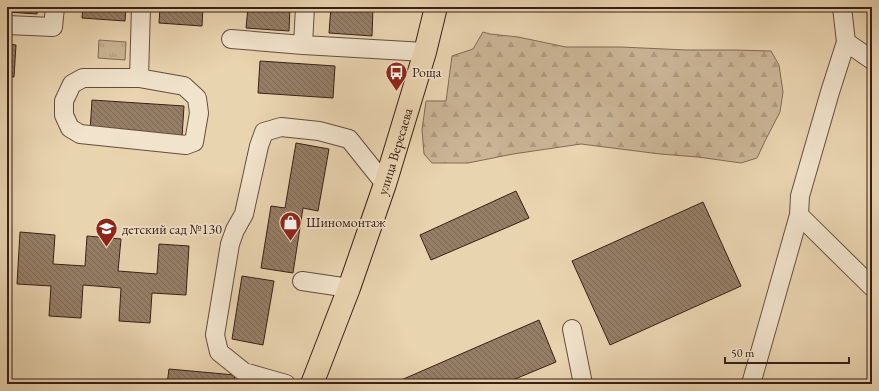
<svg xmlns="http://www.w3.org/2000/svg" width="879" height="391" viewBox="0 0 879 391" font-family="'EB Garamond',serif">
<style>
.grass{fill:url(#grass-tufts);stroke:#826a56}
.forest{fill:url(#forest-firs);stroke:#826a56}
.building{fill:url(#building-back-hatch);stroke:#392015}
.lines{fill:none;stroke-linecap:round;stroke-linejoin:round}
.minor-casing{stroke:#654d3c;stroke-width:20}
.major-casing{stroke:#392015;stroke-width:24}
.minor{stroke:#f1e3cc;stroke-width:18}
.major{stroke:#e9d4b0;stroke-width:22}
.labels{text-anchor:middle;stroke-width:3.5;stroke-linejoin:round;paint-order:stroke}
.poi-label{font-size:14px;fill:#392015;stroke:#f1e3cc;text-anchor:start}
.street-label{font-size:14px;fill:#392015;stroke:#f1e3cc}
</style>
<defs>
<pattern id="grass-tufts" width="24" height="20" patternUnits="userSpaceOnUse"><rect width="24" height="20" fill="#cbb596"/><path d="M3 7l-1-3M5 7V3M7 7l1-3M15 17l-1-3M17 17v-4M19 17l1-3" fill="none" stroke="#af9b80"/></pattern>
<pattern id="forest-firs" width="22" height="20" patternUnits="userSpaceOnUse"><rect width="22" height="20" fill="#cbb596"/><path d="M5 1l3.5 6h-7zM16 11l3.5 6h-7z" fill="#af9b80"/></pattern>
<pattern id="building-back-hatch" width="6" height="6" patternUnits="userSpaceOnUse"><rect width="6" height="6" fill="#957e66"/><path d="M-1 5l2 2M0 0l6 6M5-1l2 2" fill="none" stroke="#7b6753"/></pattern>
</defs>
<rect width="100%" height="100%" fill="#e9d4b0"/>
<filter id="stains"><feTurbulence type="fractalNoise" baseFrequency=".005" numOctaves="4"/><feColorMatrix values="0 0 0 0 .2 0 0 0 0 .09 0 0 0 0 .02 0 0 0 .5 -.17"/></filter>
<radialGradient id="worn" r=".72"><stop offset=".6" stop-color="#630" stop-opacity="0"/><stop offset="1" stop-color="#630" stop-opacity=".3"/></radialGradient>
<path class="grass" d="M 99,40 L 126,42 L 125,60 L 98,58 Z"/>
<path class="forest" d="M 483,32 L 490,34 L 518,37 L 566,47 L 621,47 L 686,50 L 734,50 L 771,51 L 779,65 L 783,92 L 780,112 L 766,139 L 757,158 L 741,163 L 698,157 L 660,154 L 581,144 L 513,154 L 468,163 L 432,163 L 424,154 L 422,130 L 426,101 L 446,101 L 452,56 L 473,49 Z"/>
<path class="building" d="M 7,7 L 38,7 L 37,14 L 7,12 Z
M 83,7 L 126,7 L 125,21 L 82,18 Z
M 160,7 L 203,7 L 202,26 L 159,23 Z
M 248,7 L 290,7 L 289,31 L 246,28 Z
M 331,7 L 373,7 L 372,36 L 329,33 Z
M 7,44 L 16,45 L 14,77 L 7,76 Z
M 260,61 L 335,66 L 333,98 L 258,93 Z
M 92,100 L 184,106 L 182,137 L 90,131 Z
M 296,143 L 329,149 L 318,211 L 303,208 L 293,273 L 261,268 L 271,206 L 285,208 Z
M 516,191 L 529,218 L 431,260 L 420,235 Z
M 703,202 L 741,286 L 610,345 L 572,261 Z
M 20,232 L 55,235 L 53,264 L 85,266 L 87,236 L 121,239 L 118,271 L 157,274 L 159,244 L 189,246 L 186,295 L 152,293 L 150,323 L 119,321 L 121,288 L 83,285 L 81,318 L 49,316 L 51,286 L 17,284 Z
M 242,276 L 274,281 L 263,345 L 232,339 Z
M 539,320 L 556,362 L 503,384 L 392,384 Z
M 169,369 L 235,375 L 234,384 L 167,384 Z"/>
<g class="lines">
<defs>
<path id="minor" d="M 842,7 L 846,42 L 872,60
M 7,25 L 53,27 L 55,7
M 231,39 L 303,45 L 425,52
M 303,45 L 305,7
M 83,78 L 139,78 L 184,86 L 197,98 L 199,113 L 194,142 L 186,145 L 80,134 L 70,128 L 64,115 L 64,101 L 72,84 Z
M 139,78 L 141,7
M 799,215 L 872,287
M 302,281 L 349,288
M 572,329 L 583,384
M 286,384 L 244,372 L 219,352 L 215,335 L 230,244 L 235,230 L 244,214 L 259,146 L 264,132 L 281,127 L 319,131 L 349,139 L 385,184
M 751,384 L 799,215 L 800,196 L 830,92 L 846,42"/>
<g id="major">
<path id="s1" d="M 312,384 L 349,288 L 385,184 L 425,52 L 436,7"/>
</g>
</defs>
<use href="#minor" class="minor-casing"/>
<use href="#major" class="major-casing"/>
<use href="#minor" class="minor"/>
<use href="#major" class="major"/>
</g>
<defs>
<symbol id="bus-pin" viewBox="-11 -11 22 30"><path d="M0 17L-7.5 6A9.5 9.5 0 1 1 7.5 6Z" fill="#8f2418" stroke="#f1e3cc"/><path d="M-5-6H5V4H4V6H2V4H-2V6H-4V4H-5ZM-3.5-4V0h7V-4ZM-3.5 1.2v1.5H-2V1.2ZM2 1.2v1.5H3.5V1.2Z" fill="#fff"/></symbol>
<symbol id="shop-pin" viewBox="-11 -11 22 30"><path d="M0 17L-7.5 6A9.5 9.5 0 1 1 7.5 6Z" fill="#8f2418" stroke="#f1e3cc"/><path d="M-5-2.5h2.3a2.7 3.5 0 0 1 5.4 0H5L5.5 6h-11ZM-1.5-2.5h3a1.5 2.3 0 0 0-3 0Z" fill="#fff"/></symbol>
<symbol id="school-pin" viewBox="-11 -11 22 30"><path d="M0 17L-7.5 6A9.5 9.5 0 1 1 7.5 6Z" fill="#8f2418" stroke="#f1e3cc"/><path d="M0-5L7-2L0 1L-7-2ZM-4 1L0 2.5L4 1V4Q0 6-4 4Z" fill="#fff"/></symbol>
</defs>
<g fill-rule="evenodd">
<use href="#bus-pin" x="384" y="60" width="25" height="34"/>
<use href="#shop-pin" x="278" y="210" width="25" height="34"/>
<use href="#school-pin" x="94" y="216" width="25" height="34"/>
</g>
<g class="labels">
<g class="poi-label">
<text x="412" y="77">Роща</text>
<text x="306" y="227">Шиномонтаж</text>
<text x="122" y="234">детский сад №130</text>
</g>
<g class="street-label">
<text dy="5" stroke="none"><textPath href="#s1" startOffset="247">улица Вересаева</textPath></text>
</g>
</g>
<rect width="879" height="391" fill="none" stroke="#e9d4b0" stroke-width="24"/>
<rect x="8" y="8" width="863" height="375" fill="none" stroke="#392015" stroke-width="2"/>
<rect x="12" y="12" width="855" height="367" fill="none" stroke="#392015"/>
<path d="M725 357v6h124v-6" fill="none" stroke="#392015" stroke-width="2"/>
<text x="731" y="357" font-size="12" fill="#392015" stroke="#f1e3cc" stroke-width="3" paint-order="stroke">50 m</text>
<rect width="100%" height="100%" filter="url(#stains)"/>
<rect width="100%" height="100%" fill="url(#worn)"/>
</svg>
